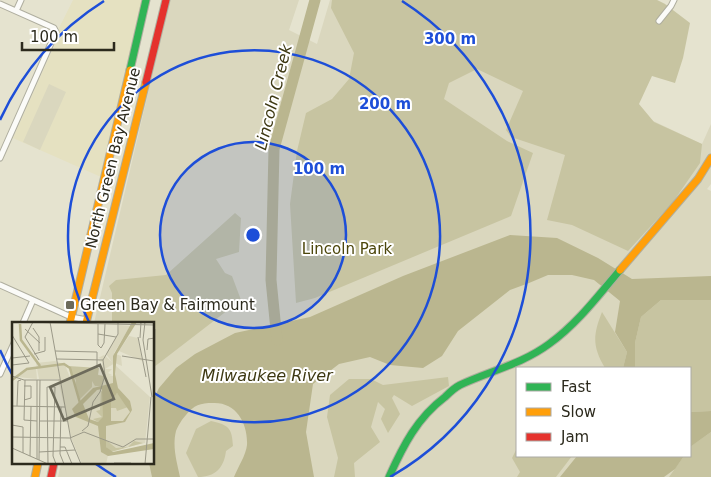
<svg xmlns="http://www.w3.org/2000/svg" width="711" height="477" viewBox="0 0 711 477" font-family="'DejaVu Sans',sans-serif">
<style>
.built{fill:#e5e1c1}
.green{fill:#dad7be;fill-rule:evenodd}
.forest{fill:#c7c4a1}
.water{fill:#bab68f}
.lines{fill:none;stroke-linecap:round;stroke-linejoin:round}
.river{stroke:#bab68f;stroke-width:11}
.street-casing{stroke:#afae9f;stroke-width:7}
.fast-casing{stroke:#afae9f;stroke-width:9}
.slow-casing{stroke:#afae9f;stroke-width:9}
.jam-casing{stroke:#afae9f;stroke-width:9}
.street{stroke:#fbfbf8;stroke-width:5}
.fast{stroke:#30b455;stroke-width:7}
.slow{stroke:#ff9f0a;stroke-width:7}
.jam{stroke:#e5322d;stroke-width:7}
.ring{fill:none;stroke:#1d4ed8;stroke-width:2.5}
.poi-dot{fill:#6d6b5b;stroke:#fff;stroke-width:2}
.labels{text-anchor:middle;stroke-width:4;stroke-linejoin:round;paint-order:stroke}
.street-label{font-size:15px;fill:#2c2a1d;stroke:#fff}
.park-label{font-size:15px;fill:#4c460b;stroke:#fff}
.poi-label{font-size:15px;fill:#2c2a1d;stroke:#fff;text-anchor:start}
.water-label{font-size:16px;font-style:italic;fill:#3d3812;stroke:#fff}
.inset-river{fill:none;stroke:#bab68f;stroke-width:2.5}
.inset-road{fill:none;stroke:#9b9988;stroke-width:1}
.view{fill:#6d6b5b;fill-opacity:0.15;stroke:#6d6b5b;stroke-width:2.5}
.inset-edge{fill:none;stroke:#2c2a1d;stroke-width:2.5}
.centre{fill:#1d4ed8;stroke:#fff;stroke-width:2.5}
.ring-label{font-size:15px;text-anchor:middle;font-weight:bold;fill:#1d4ed8;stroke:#fff;stroke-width:4;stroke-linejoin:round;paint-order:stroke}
</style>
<rect width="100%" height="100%" fill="#e5e3cf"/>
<path class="built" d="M 73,0 L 143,0 L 101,177 L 13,138 L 59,35 L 59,28 Z"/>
<path class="green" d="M 170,0 L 299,0 L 289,30 L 317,44 L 330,0 L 657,0 L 665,4 L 632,77 L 613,102 L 702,144 L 711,124 L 711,184 L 707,189 L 711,191 L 711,477 L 58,477 L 61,463 L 154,463 L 154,323 L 94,323 ZM 517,368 L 690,368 L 690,456 L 517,456 Z
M 49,84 L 66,92 L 40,150 L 23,142 Z"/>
<path class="forest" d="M 332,0 L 657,0 L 665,4 L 690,23 L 683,58 L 675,83 L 652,76 L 639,104 L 654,122 L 702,144 L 700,163 L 673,202 L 628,251 L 572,225 L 547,220 L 565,155 L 511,137 L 506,130 L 523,91 L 477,69 L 449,83 L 444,99 L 507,141 L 533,153 L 511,216 L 315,298 L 296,303 L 290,204 L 297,151 L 306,113 L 332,99 L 349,79 L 354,53 L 331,8 Z
M 235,213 L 241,218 L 239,252 L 216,259 L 225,273 L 232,276 L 241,300 L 154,367 L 154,323 L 111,323 L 112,321 L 112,293 L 109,286 L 116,280 L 166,275 Z
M 661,300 L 711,300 L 711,411 L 690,412 L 690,368 L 635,368 L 635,343 L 641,317 Z
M 602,312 L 627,352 L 623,368 L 605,368 C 592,346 593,335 602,312 Z
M 448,377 L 449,386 L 412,406 L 394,395 L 392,398 L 400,414 L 388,433 L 381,419 L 385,409 L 378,402 L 371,427 L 380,442 L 354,463 L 355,477 L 334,477 L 338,458 L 327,417 L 330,395 L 349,379 L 371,379 L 383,385 Z
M 211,421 C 229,425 232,428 233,446 L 226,451 C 224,468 215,477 198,477 L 186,453 L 196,429 Z
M 711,432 L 711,477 L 669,477 L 684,456 L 690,456 L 691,446 Z
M 517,448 L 517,456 L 572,456 L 556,477 L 517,477 L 520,472 L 512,458 Z"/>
<path class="water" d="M 510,235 L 557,238 L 598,258 L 632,279 L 711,276 L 711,300 L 661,300 L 641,317 L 635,343 L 635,368 L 623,368 L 627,352 L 615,332 L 620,301 L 594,280 L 572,275 L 548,275 L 529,283 L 510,290 L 458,331 L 442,356 L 423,368 L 390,365 L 370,357 L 339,364 L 313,384 L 306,432 L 314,477 L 234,477 C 238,467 246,455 247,445 C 248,423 236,402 213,403 C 200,403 194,405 186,415 C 182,419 178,426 176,431 C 172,447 177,462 180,477 L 152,477 L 149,463 L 154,463 L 154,398 L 159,388 L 176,368 L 195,354 L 235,333 L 310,317 L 403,276 Z
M 711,411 L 711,432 L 690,447 L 690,412 Z
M 577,456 L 684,456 L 675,469 L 664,477 L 560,477 Z"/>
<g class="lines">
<path class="river" d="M 277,340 L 271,280 L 274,149 L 315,0"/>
<defs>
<path id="street" d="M 0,4 L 54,28 L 56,32 L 0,158
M 16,11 L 21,0
M 659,21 L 671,6 L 674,0
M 0,285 L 71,317 L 87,320
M 23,323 L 33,300
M 0,374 L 14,343"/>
<path id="fast" d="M 130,70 L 146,0
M 389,477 C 403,446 417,418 445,397 C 449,393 454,388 460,385 C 490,371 522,364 549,344 C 577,324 598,296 620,270"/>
<path id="slow" d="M 620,270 L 698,179 L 711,158
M 70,323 L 130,70
M 86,323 L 146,82
M 35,477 L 38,463"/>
<path id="jam" d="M 146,82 L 166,0
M 51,477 L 54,463"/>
</defs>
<use href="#street" class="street-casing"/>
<use href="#fast" class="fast-casing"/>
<use href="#slow" class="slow-casing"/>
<use href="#jam" class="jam-casing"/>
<use href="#street" class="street"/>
<use href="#fast" class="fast"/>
<use href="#slow" class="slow"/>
<use href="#jam" class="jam"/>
</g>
<circle cx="253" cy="235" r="93" fill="#1d4ed8" fill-opacity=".12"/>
<g class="ring">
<circle cx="253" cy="235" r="93"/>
<path d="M89 322A186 186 0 1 1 154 393"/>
<path d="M116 477A278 278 0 0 1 96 464M13 376A278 278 0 0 1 0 350M0 120A278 278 0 0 1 104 1M402 1A278 278 0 0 1 390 477"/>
</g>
<rect class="poi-dot" x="65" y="300" width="10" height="10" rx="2.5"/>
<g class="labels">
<g class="street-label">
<text transform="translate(113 158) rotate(-76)" y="5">North Green Bay Avenue</text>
</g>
<g class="park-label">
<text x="347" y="254">Lincoln Park</text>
</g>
<g class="poi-label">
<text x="80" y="310">Green Bay &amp; Fairmount</text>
</g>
<g class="water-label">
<text transform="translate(273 97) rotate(-76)" y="6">Lincoln Creek</text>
<text x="267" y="381">Milwaukee River</text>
</g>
</g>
<g transform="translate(12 322)">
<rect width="142" height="142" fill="#e5e3cf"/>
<path d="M 107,3 L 118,4 L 102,31 L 109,34 L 110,44 L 103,41 L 93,47 L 100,47 L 96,51 L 100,53 L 97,53 L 101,54 L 103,43 L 138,75 L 133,121 L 97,129 L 94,142 L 70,142 L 60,118 L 46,57 L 27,57 L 24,41 L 43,39 L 53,43 L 59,58 L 57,44 L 91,54 L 90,40 L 86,39 L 90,37 L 86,36 L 92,33 L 100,40 L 94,32 L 106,13 ZM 117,14 L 126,16 L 130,39 L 107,29 ZM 24,46 L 25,57 L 5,55 L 16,48 Z" fill="#dad7be"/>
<path d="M 56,44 L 87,46 L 86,53 L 92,54 L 90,64 L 83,64 L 80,59 L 80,65 L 68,77 L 63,66 L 64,58 ZM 98,64 L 104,71 L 96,76 L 93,71 L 91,97 L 86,100 L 81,97 L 90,95 L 84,89 L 88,88 L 89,69 L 93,71 ZM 105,71 L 116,85 L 105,89 L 104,86 L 98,86 L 100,75 ZM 94,118 L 104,126 L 116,125 L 122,119 L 131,121 L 99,130 L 94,125 Z" fill="#c7c4a1"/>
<path d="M 120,0 L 125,0 L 105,32 L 103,52 L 106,66 L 118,79 L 120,88 L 113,100 L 94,104 L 94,125 L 101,130 L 142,121 L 142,127 L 96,134 L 89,130 L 86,104 L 64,95 L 60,87 L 81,66 L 101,61 L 101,34 ZM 90,67 L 91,95 L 86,100 L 77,97 L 71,82 L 85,68 ZM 105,71 L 118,90 L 111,99 L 99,99 L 99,79 Z" fill="#bab68f" fill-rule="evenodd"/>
<path class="inset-river" d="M 8,2 L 9,18 L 28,44M 0,58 L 15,47 L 52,42 L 58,46 L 68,81"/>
<path class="inset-road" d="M 8,0 L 143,3M 21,0 L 13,15 L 27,38M 38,0 L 59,118 L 69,142M 133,0 L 131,18 L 140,75M 86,2 L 86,23 L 89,26 L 92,21 L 93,2M 21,6 L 27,15 L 27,29M 13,7 L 28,21M 86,12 L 104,15M 0,13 L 17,41 L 0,43M 126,15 L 134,55M 128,16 L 129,0M 135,28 L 136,17 L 143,16M 43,29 L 85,30 L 85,46M 22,32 L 33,29 L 33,15M 110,34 L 142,39M 0,36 L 18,34M 45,37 L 91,38M 0,54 L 12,58 L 48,58M 13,58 L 12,98 L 25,99M 12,78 L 19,76 L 19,64 L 12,64M 0,84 L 53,85M 5,84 L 6,59 L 9,58M 49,85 L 48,132 L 52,142M 27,99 L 56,99M 0,103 L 11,105 L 11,131M 70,109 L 76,104 L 81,80 L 88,70 L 93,53 L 91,38 L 106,12 L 106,0M 0,115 L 58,116 L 72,110 L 111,125 L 124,117 L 143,117M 48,125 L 53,125 L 60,142M 0,126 L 36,142M 27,130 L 63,128M 18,134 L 19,84M 25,137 L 25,58M 27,138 L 28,58M 102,141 L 119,141M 36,142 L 35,65 L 43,65 L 41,134 L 44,142M 133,142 L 139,75M 142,142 L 143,7"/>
<path class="view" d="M 88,43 L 102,77 L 52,98 L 38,65 Z"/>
<rect width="142" height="142" class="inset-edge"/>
</g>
<circle cx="253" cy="235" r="8" class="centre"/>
<g class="ring-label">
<text x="450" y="44">300 m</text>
<text x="385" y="109">200 m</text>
<text x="319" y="174">100 m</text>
</g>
<rect x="516" y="367" width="175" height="90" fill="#ffffff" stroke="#abaaa5"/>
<rect x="526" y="383" width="25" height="8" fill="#30b455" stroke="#abaaa5"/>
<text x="561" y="392" font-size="15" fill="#2c2a1d">Fast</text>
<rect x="526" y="408" width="25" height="8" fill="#ff9f0a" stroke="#abaaa5"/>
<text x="561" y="417" font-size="15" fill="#2c2a1d">Slow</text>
<rect x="526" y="433" width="25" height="8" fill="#e5322d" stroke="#abaaa5"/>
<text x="561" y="442" font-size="15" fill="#2c2a1d">Jam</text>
<path d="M22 42v8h92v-8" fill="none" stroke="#2c2a1d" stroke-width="2.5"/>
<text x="30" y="42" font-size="15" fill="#2c2a1d" stroke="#ffffff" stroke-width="4" paint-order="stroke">100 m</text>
</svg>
